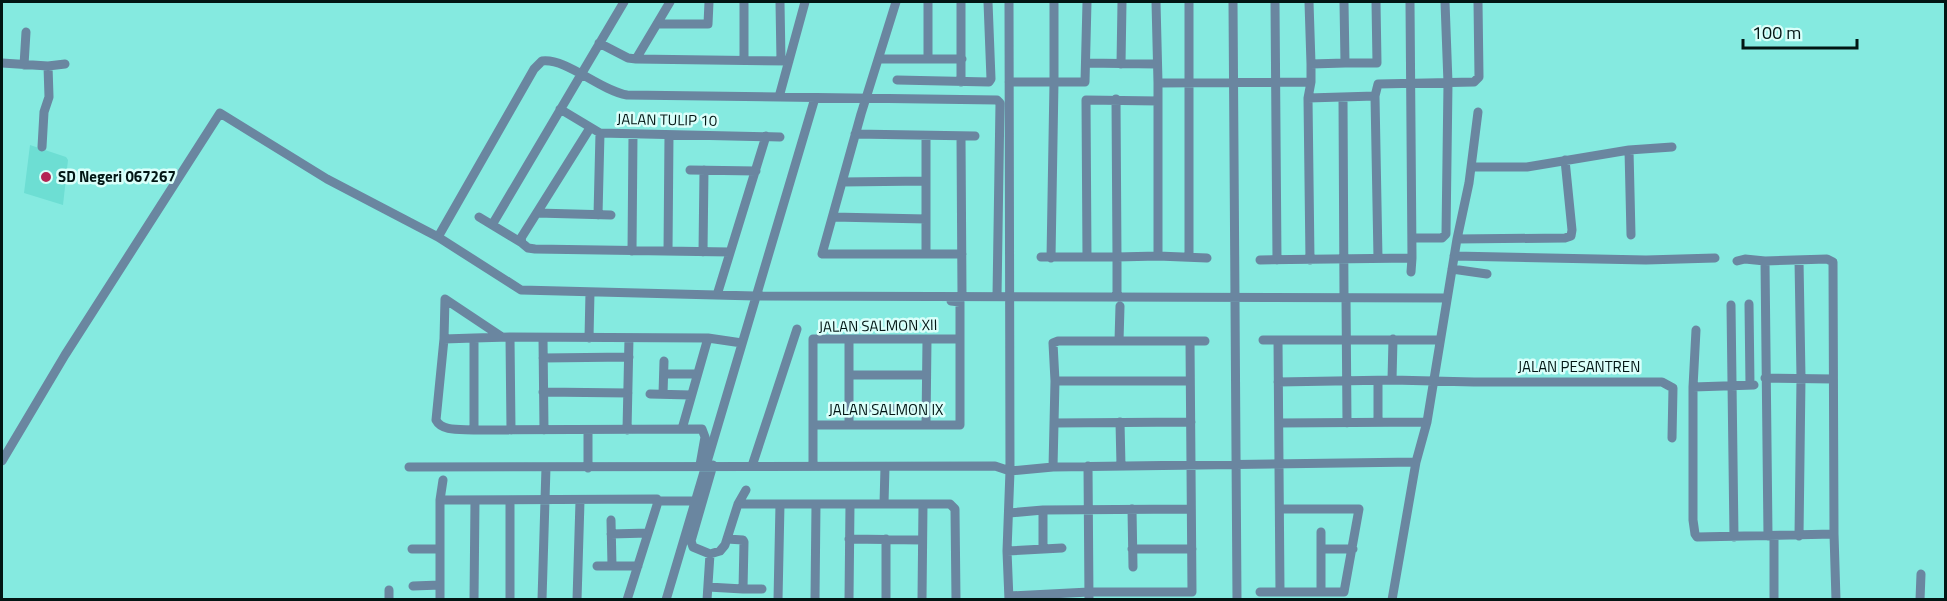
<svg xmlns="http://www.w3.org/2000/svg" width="1947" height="601" viewBox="0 0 1947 601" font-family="'Titillium Web',sans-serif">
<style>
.built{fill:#6dded3}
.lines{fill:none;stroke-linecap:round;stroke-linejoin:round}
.street{stroke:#6a86a0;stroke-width:9}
.poi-dot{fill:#b42554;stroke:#dafffa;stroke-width:2}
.labels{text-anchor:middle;stroke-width:5;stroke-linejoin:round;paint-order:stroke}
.street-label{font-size:15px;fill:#021614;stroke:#dafffa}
.poi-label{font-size:15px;font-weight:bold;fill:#021614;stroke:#dafffa;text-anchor:start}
</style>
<rect width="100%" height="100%" fill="#85eae0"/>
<path class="built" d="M 30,145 L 66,157 L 68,160 L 63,205 L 24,193 Z"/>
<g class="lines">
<path class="street" d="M 744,2 L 744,60
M 780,2 L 781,61
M 896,2 L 861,114 L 822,254 L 962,254
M 1156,2 L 1158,83
M 1233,2 L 1237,600
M 1275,2 L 1277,260
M 1309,2 L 1311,64
M 657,24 L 708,24 L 709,2
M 599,43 L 628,58 L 636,59 L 789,61
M 636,59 L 670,2
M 879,59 L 962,59
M 928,59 L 928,2
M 2,63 L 48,66 L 65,64
M 1086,63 L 1156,64
M 1345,63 L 1377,63 L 1376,2
M 1121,64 L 1122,2
M 24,65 L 26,32
M 897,80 L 989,82 L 991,79 L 988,2
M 961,82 L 961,2
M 1009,82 L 1054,82 L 1054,2
M 1311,82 L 1311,64 L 1345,63 L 1344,2
M 1375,96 L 1378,258
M 779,97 L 805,2
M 1308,98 L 1310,260
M 1343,98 L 1344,297
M 1116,99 L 1117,257 L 1158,256 L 1207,258
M 1158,101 L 1158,256
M 560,109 L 600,133 L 780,137
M 590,128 L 521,238 L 522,243 L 528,248 L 535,249 L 730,252
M 855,134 L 975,136
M 926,136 L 926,254
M 961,137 L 962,296
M 42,147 L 44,112 L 49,97 L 48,66
M 1629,150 L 1631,235
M 1471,167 L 1527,167 L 1629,150 L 1672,147
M 690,170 L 756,171
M 842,182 L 926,181
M 537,213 L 611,215
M 598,215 L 600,133
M 479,217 L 522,243
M 833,217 L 926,219
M 492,225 L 624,2
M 438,237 L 534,69 L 542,61 C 567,58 599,90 627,95 L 997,100 L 1000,103 L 997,296
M 1412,238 L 1442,238 L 1446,234 L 1448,83 L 1445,2
M 1457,239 L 1565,238 L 1571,236 L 1572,230 L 1565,160
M 632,251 L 633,135
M 668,251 L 669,135
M 703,252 L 704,170
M 1454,256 L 1646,260 L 1715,258
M 1041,257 L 1117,257 L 1117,296
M 1087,257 L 1086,100 L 1158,101 L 1158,83 L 1311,82 L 1308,98 L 1375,96 L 1378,84 L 1474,82 L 1479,77 L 1478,2
M 1189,257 L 1189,2
M 1051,258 L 1054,82 L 1085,82 L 1087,2
M 1260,260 L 1412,258 L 1410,2
M 1765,261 L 1768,536
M 1452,269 L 1487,274
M 1411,272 L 1412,258
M 717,295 L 766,136
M 1346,297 L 1347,423
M 1749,304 L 1750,385
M 1731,305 L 1734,537
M 1696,330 L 1693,387 L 1693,520 L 1695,534 L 1697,537 L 1834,534 L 1833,262 L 1827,259 L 1765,261 L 1745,259 L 1737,261
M 510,337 L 708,338 L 742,343
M 474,338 L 444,339 L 436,420 C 442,432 462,429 474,430 L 702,429 L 705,437 L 700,465
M 543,338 L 544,430
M 589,338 L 590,292
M 444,339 L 445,299 L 502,337
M 1263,340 L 1278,340
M 1119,341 L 1205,341
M 543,358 L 629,357
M 664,374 L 697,374
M 849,375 L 926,375
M 1765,378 L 1833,379
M 1392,380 L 1393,339
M 1055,381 L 1189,381
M 1278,382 L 1392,380 L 1474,382 L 1662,382 L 1673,388 L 1672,438
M 1378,382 L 1378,422
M 1693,387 L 1754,385
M 543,392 L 628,393
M 650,394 L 691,395
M 663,394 L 664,361
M 849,408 L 926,409
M 1120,422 L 1121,466
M 1054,423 L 1191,422
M 1279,423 L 1427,422
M 849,424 L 849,339
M 813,425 L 960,425 L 960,302 L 951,301
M 926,425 L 927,340
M 682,429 L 708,338
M 474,430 L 474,338 L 510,337 L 511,430
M 588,430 L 588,468
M 627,430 L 629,338
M 2,461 L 65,355 L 220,113 L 327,179 L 438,237 L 521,290 L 755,296 L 1447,298
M 752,466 L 797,329
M 813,466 L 813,339 L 960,339
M 1088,466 L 1089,600
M 409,467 L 995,466 L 1010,471 L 1053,467 L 1416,462
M 1053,467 L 1055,381 L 1053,343 L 1058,341 L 1119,341 L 1120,306
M 440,500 L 657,499 L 657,505 L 627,600
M 658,501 L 695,501
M 738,504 L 746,490
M 884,504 L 885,467
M 1132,509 L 1133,567
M 1280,509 L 1359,509 L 1344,592 L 1280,592 L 1278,340 L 1440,340
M 1043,510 L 1043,548
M 1009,513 L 1043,510 L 1190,509
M 611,520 L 612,566
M 1321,532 L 1321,592
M 611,534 L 648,533
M 1834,534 L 1836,600
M 1799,536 L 1801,378 L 1799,260
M 1774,537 L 1774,600
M 849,539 L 922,540
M 412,549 L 440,549
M 1132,549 L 1192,549
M 1321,549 L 1353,549
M 1007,551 L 1062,548
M 710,554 L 720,551 L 725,545 L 738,504 L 950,504 L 955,509 L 956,600
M 597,566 L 638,566
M 413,586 L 440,585
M 708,587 L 743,589 L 744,542 L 743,540 L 727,539
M 743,589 L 762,589
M 389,590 L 389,600
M 1260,592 L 1280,592
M 1009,596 L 1089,592 L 1192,592 L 1190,341
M 440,600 L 440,500 L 443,480
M 474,600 L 475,500
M 510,600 L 510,500
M 542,600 L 546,467
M 577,600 L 580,501
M 666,600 L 815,98
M 707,600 L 710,554 L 693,547 L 691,541 L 713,465
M 778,600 L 780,504
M 815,600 L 816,504
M 849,600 L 850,504
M 886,600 L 886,539
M 922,600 L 923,504
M 1009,600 L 1007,551 L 1010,471 L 1009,2
M 1392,600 L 1416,462 L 1427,422 L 1457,239 L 1469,183 L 1478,112
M 1920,600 L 1921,574"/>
</g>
<circle class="poi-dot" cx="46" cy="177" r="6"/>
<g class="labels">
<g class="street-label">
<text transform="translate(667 120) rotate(1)" y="5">JALAN TULIP 10</text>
<text transform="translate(878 326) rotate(-1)" y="5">JALAN SALMON XII</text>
<text x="1579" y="372">JALAN PESANTREN</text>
<text x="886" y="415">JALAN SALMON IX</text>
</g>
<g class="poi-label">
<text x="58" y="182">SD Negeri 067267</text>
</g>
</g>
<rect width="1947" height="601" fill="none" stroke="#021614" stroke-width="6"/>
<path d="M1743 39v9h114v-9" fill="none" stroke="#021614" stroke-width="3"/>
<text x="1752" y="39" font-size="18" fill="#021614" stroke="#dafffa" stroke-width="4.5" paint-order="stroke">100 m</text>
</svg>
